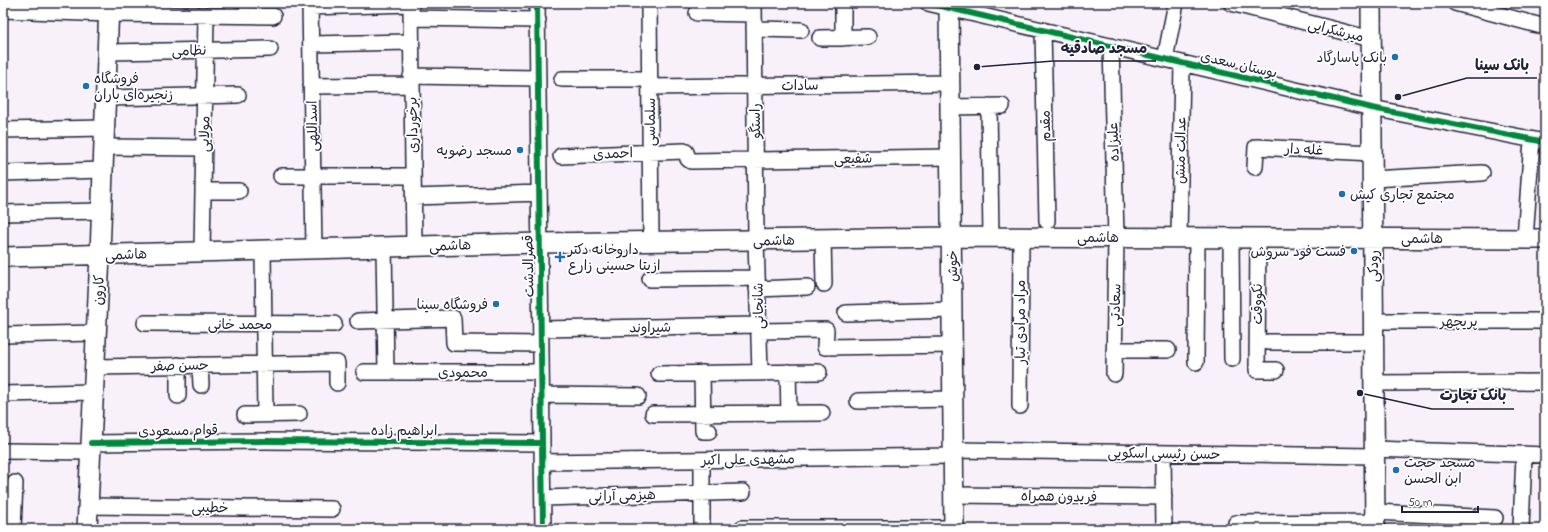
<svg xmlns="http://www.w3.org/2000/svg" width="1548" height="532" viewBox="0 0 1548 532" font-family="'Indie Flower','Playpen Sans Arabic',sans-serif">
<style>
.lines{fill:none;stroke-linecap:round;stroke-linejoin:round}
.minor-casing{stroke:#22223b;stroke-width:18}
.major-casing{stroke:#22223b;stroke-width:22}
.minor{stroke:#fff;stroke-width:15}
.major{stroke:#fff;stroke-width:19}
.cycleway-casing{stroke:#fff;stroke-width:8}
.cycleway{stroke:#00873e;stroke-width:6}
.poi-dot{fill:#1f6fb2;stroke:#fff;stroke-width:1.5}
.labels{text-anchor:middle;stroke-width:3.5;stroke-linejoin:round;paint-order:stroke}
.street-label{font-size:14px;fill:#22223b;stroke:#fff}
.poi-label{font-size:14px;fill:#22223b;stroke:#fff;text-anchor:end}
.leader{fill:none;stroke:#22223b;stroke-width:1.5}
.callout-dot{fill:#22223b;stroke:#fff;stroke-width:1.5}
.callout-label{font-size:15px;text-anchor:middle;font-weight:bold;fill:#22223b;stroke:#fff;stroke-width:3.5;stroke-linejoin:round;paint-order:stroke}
</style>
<rect width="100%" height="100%" fill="#f8f1fa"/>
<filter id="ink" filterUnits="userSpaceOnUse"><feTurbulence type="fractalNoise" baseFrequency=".025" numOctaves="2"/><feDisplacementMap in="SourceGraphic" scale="8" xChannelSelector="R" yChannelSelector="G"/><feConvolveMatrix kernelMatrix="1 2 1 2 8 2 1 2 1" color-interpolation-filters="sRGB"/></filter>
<g filter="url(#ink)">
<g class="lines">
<defs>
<path id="minor" d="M 310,3 L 314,249
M 411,3 L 414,246
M 537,3 L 543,529
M 649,3 L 651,241
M 754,3 L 756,240 L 760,372
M 928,3 L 1372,108 L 1545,142
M 1231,3 L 1371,39
M 1455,3 L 1545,27
M 310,7 L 411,4
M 3,10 L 109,14 L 273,16
M 697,13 L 754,14
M 411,18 L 538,20
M 754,29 L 801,30
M 1043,30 L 1047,221
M 820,38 L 868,37
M 843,38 L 843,3
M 311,44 L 411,42
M 1111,46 L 1116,237 L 1114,374
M 108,52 L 270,49
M 1165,59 L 1176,3
M 411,76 L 538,78
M 562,79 L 650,79
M 311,86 L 411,85
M 650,87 L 950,83
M 106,98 L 238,95
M 989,106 L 991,237
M 951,107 L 1002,106
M 3,130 L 105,128
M 104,147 L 203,148
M 561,156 L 684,151 L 686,152 L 688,159 L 691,161 L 951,157
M 1255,167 L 1256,147 L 1372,153
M 3,173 L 103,170
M 281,176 L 413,176
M 1372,179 L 1482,173
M 203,191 L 239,191
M 413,197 L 539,193
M 3,213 L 102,211
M 1179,237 L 1182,63
M 1231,237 L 1232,359
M 1258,237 L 1257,370 L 1276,370
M 823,239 L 824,284
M 1525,239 L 1532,140
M 384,247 L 386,372
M 263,251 L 265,415
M 202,252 L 206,15
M 650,279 L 757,278
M 757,289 L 807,287
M 846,313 L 952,310
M 358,321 L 453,318 L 454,343 L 541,344
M 1373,321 L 1545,321
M 145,323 L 334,324
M 541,329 L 758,325
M 758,331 L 826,330 L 825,347 L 953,345
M 3,335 L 96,333
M 1268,342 L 1373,342
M 1114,350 L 1168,350
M 1196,362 L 1197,237
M 200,365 L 201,385
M 95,367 L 337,363 L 337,383
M 364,372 L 541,372
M 788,372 L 789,413
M 702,373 L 703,431 L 709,431
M 659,374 L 819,372
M 1374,383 L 1545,382
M 3,394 L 94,392
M 541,395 L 638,396
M 178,396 L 178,365
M 858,401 L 953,399
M 1020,406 L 1021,237
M 653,414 L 822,413
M 245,415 L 299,414
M 91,443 L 265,441 L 542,443
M 1374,449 L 1545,455
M 954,450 L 1374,456
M 3,451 L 91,452
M 1163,453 L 1164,529
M 702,460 L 702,529
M 542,462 L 954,456
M 954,495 L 1164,497
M 543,498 L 743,492
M 88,506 L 332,509
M 1375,512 L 1495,518
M 742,528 L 954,528
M 13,529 L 15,483
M 1236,529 L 1236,523 L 1375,522
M 1521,529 L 1524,454"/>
<path id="major" d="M 949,3 L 954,529
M 1371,3 L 1375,529
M 3,257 L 539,243 L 952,237 L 1545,239
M 87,529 L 100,255 L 109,3"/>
</defs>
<use href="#minor" class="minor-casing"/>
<use href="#major" class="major-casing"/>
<use href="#minor" class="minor"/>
<use href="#major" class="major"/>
<defs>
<path id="cycleway" d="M 537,3 L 543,529
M 928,3 L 1372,108 L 1545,142
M 91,443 L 265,441 L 542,443"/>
</defs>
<use href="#cycleway" class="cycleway-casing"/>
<use href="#cycleway" class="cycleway"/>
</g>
</g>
<g class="poi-dot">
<circle cx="1395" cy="57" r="4"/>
<circle cx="86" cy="86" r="4"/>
<circle cx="520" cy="150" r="4"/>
<circle cx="1342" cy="194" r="4"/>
<circle cx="1354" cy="251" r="4"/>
<path d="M558 251h4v4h4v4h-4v4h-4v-4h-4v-4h4z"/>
<circle cx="496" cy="304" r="4"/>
<circle cx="1396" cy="470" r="4"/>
</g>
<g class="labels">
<g class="street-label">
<text transform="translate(1336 30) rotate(14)" y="5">میرشکرایی</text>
<text transform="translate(189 50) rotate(-1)" y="5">نظامی</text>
<text transform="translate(1239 64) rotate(13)" y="5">بوستان سعدی</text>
<text transform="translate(800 85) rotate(-1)" y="5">سادات</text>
<text transform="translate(755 121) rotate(-91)" y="5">راستگو</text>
<text transform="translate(650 122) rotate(-90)" y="5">سلماسی</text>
<text transform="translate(412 125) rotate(-91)" y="5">برخورداری</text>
<text transform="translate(312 126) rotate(-91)" y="5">اسداللهی</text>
<text transform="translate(1045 126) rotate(-91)" y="5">مقدم</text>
<text transform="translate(204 134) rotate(-89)" y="5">مولایی</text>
<text transform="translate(1113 142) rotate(-92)" y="5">علیزاده</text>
<text transform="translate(1304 149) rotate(3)" y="5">غله دار</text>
<text transform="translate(1180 150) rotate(-89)" y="5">عدالت منش</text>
<text transform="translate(613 153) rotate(-3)" y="5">احمدی</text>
<text transform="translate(853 158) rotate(-1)" y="5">شفیعی</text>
<text x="1098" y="242">هاشمی</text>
<text x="1422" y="243">هاشمی</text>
<text transform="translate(774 240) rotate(-1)" y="5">هاشمی</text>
<text transform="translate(450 245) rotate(-2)" y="5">هاشمی</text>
<text transform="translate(126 254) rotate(-2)" y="5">هاشمی</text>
<text transform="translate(528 266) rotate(-91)" y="5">قصرالدشت</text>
<text transform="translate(952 266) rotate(-91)" y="5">خوش</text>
<text transform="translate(1373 266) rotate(-90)" y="5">رودکی</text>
<text transform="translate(98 290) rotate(-87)" y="5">کارون</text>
<text transform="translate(1257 304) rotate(-90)" y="5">نکووقت</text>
<text transform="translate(1115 305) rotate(-89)" y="5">سعادتی</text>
<text transform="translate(758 306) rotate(-91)" y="5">شانجانی</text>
<text x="1459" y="326">پریچهر</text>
<text transform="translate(1020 322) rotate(-90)" y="5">مراد مرادی تبار</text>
<text x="240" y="329">محمد خانی</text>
<text transform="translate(650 327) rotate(-1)" y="5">شیراوند</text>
<text transform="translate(180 365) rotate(-1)" y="5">حسن صفر</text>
<text x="463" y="377">محمودی</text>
<text transform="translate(178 430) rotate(-1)" y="5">قوام مسعودی</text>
<text x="404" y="435">ابراهیم زاده</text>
<text transform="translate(1164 453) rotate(1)" y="5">حسن رئیسی اسکویی</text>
<text transform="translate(748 459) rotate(-1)" y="5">مشهدی علی اکبر</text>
<text transform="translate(622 495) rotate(-2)" y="5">هیزمی آرانی</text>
<text transform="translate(1059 496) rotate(1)" y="5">فریدون همراه</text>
<text transform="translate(210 507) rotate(1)" y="5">خطیبی</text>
</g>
<g class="poi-label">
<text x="1387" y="62">بانک پاسارگاد</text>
<text x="94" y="83" text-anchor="start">فروشگاه<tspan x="94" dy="16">زنجیره‌ای باران</tspan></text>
<text x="512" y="155">مسجد رضویه</text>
<text x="1350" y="199" text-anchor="start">مجتمع تجاری کیش</text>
<text x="568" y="254" text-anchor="start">داروخانه دکتر<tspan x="568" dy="16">ازیتا حسینی زارع</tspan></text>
<text x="1346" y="256">فست فود سروش</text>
<text x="488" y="309">فروشگاه سینا</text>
<text x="1404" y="467" text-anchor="start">مسجد حجت<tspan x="1404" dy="16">ابن الحسن</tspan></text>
</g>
</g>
<path class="leader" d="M977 67L1053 61H1156M1398 97L1467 78H1537M1360 393L1432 409H1514"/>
<g class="callout-dot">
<circle cx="977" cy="67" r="4"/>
<circle cx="1398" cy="97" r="4"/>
<circle cx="1360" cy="393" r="4"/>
</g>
<g class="callout-label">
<text x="1104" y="53">مسجد صادقیه</text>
<text x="1502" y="70">بانک سینا</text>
<text x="1473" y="400">بانک تجارت</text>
</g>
<rect width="1548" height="532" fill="none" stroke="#fff" stroke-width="16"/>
<rect x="8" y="8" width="1532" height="516" fill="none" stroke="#22223b" stroke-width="1.5" filter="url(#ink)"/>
<path d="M1402 506v6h76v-6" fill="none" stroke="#22223b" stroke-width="2"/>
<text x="1408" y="506" font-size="12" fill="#22223b" stroke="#ffffff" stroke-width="3" paint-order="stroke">50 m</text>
</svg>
